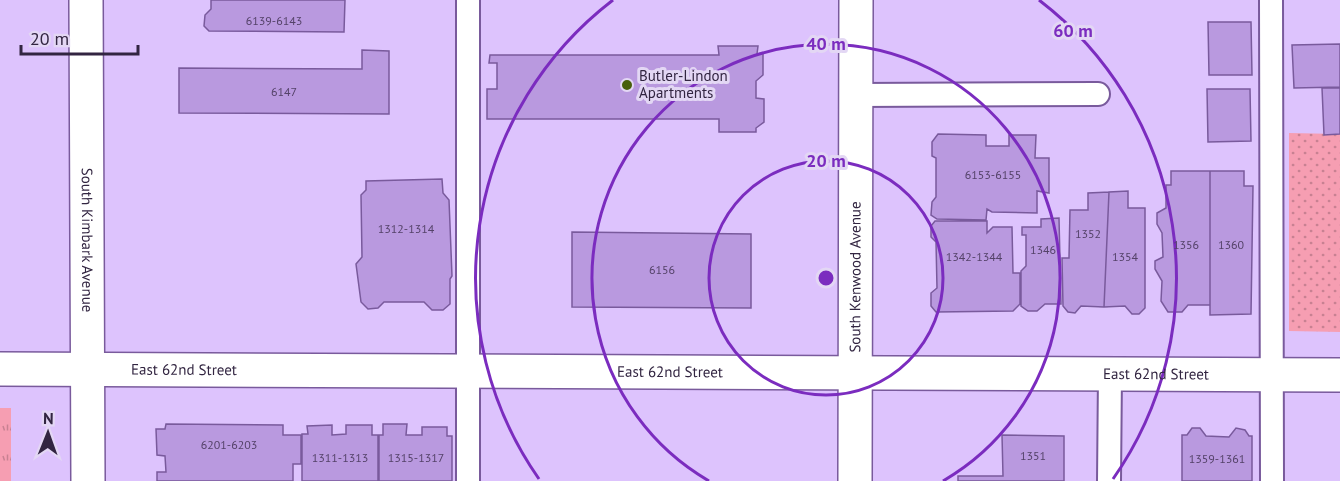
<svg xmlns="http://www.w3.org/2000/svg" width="1340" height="481" viewBox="0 0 1340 481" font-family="'PT Sans',sans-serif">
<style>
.park{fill:url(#park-tufts)}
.garden{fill:url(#garden-dots)}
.building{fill:#b999df;stroke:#795a9c;stroke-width:1.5}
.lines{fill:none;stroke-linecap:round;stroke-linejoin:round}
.service-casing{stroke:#795a9c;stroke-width:26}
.minor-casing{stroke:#795a9c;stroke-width:36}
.service{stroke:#fff;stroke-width:22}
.minor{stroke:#fff;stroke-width:33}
.ring{fill:none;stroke:#7b2cbf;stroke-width:3}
.poi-dot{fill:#485f0a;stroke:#e3d7f4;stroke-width:2}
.labels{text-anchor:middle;stroke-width:6;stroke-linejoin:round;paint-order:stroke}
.number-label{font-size:12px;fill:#544268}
.poi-label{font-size:15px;fill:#322541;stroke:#e3d7f4;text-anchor:start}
.street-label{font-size:15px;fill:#322541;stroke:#e3d7f4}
.centre{fill:#7b2cbf;stroke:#e3d7f4;stroke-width:3}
.ring-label{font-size:18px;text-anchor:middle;font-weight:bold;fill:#7b2cbf;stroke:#e3d7f4;stroke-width:6;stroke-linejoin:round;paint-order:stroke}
</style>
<defs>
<pattern id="park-tufts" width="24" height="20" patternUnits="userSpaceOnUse" patternTransform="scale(1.5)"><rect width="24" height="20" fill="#f69eb2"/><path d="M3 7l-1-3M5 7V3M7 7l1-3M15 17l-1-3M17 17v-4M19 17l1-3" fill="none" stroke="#c88192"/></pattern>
<pattern id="garden-dots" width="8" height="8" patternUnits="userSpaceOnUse" patternTransform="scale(1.5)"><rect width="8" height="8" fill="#f69eb2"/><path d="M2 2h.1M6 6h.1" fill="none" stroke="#c88192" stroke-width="1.8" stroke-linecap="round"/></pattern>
</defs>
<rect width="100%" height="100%" fill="#ddc3fd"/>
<path class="park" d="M 0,408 L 11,408 L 11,481 L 0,481 Z"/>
<path class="garden" d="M 1289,133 L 1340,134 L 1340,332 L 1289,331 Z"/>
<path class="building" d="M 211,0 L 345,0 L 344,32 L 209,31 L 204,26 L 205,15 L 211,9 Z
M 1208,22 L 1251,22 L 1252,75 L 1209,75 Z
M 1340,44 L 1340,87 L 1294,88 L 1292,45 Z
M 718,46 L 758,46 L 757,54 L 763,53 L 763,75 L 756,81 L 756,98 L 764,99 L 764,122 L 756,128 L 756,132 L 719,132 L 719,119 L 487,119 L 487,89 L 497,89 L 497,63 L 489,63 L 490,55 L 719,55 Z
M 362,50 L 389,51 L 389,114 L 179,113 L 179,68 L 362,69 Z
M 1322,88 L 1340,88 L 1340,134 L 1324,135 Z
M 1207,89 L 1250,89 L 1251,141 L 1208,142 Z
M 938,134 L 986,135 L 986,146 L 1009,146 L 1009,135 L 1036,135 L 1035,158 L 1049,158 L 1049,193 L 1037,191 L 1037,213 L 992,212 L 987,209 L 986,220 L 937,219 L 931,215 L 932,202 L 936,197 L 936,158 L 932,156 L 932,142 Z
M 1171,171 L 1210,171 L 1210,305 L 1188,305 L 1182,312 L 1168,312 L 1161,301 L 1162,281 L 1155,269 L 1155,261 L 1163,257 L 1162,233 L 1157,224 L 1157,213 L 1166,208 L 1166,185 L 1171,185 Z
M 1210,171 L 1244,171 L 1244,186 L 1253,186 L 1251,314 L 1210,315 Z
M 442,179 L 443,193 L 449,200 L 452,276 L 450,279 L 450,304 L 443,310 L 432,310 L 424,302 L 384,302 L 378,308 L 368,309 L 361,302 L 356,264 L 362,257 L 361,195 L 366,190 L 366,181 Z
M 1128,191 L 1128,208 L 1145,208 L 1145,308 L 1139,314 L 1132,314 L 1125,306 L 1104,307 L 1109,192 Z
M 1109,192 L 1104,307 L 1081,306 L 1075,313 L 1068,312 L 1063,306 L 1062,258 L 1069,258 L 1070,210 L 1088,210 L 1088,193 Z
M 1059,218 L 1061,304 L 1045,304 L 1037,311 L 1028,311 L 1021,306 L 1021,271 L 1026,266 L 1026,235 L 1022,235 L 1022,227 L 1041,227 L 1041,219 Z
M 935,221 L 987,221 L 987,233 L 993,227 L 1012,227 L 1013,273 L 1020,273 L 1020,304 L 1013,311 L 936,312 L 931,306 L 931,293 L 937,288 L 936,242 L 931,237 L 931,226 Z
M 572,232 L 751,234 L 751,308 L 572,307 Z
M 166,424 L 283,425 L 283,435 L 301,435 L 301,464 L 293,464 L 293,481 L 157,481 L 157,472 L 166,472 L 165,456 L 157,455 L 156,429 L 165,429 Z
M 383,424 L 407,424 L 406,435 L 422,435 L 422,427 L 447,427 L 447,436 L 452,436 L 452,481 L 379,481 L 379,435 L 383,435 Z
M 332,425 L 332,435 L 346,434 L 346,425 L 372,425 L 372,435 L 378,435 L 378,481 L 302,481 L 302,434 L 308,434 L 307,426 Z
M 1192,428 L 1200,428 L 1206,436 L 1229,437 L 1236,428 L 1245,430 L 1249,436 L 1252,436 L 1252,481 L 1182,481 L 1182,435 L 1187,435 Z
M 1002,435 L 1064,436 L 1064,481 L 958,481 L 958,476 L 1003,476 Z"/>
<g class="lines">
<defs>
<path id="service" d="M 468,0 L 468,481
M 1271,0 L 1272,481
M 856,95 L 1098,94
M 1109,481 L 1110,373"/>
<g id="minor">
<path id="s1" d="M 86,0 L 88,481"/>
<path id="s2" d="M 0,369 L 1340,375"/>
<path id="s3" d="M 855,481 L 856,0"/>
</g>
</defs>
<use href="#service" class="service-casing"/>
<use href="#minor" class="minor-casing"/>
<use href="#service" class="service"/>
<use href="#minor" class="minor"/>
</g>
<g class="ring">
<circle cx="826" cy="278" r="117"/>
<path d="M709 481A234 234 0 1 1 943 481"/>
<path d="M539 479A350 350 0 0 1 613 0M1039 0A350 350 0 0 1 1113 479"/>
</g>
<circle class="poi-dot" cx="627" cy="85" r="6"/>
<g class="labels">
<g class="number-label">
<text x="274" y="25">6139-6143</text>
<text x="284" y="96">6147</text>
<text x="993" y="179">6153-6155</text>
<text x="406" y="233">1312-1314</text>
<text x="1088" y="238">1352</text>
<text x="1186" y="249">1356</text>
<text x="1231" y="249">1360</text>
<text x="1043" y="254">1346</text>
<text x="974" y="261">1342-1344</text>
<text x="1125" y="261">1354</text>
<text x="662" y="274">6156</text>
<text x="229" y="449">6201-6203</text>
<text x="1033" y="460">1351</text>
<text x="340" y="462">1311-1313</text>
<text x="416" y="462">1315-1317</text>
<text x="1217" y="463">1359-1361</text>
</g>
<g class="poi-label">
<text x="639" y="81">Butler-Lindon<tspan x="639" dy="17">Apartments</tspan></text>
</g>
<g class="street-label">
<text dy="5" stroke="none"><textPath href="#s1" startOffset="240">South Kimbark Avenue</textPath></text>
<text dy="5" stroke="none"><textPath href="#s3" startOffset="204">South Kenwood Avenue</textPath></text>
<text dy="5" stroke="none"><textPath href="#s2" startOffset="184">East 62nd Street</textPath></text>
<text dy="5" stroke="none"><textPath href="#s2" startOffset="670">East 62nd Street</textPath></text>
<text dy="5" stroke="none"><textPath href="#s2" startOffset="1156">East 62nd Street</textPath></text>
</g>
</g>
<circle cx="826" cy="278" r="9" class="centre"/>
<g class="ring-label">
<text x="1073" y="37">60 m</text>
<text x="826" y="50">40 m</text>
<text x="826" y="167">20 m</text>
</g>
<g transform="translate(48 433) rotate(1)" stroke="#e3d7f4" stroke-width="4.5" paint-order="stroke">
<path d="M0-4.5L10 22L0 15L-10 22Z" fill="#322541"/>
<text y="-9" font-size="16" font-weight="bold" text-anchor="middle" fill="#322541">N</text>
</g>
<path d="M21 45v9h117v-9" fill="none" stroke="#322541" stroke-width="3"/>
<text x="30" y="45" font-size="18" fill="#322541" stroke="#e3d7f4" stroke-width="4.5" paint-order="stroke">20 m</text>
</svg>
